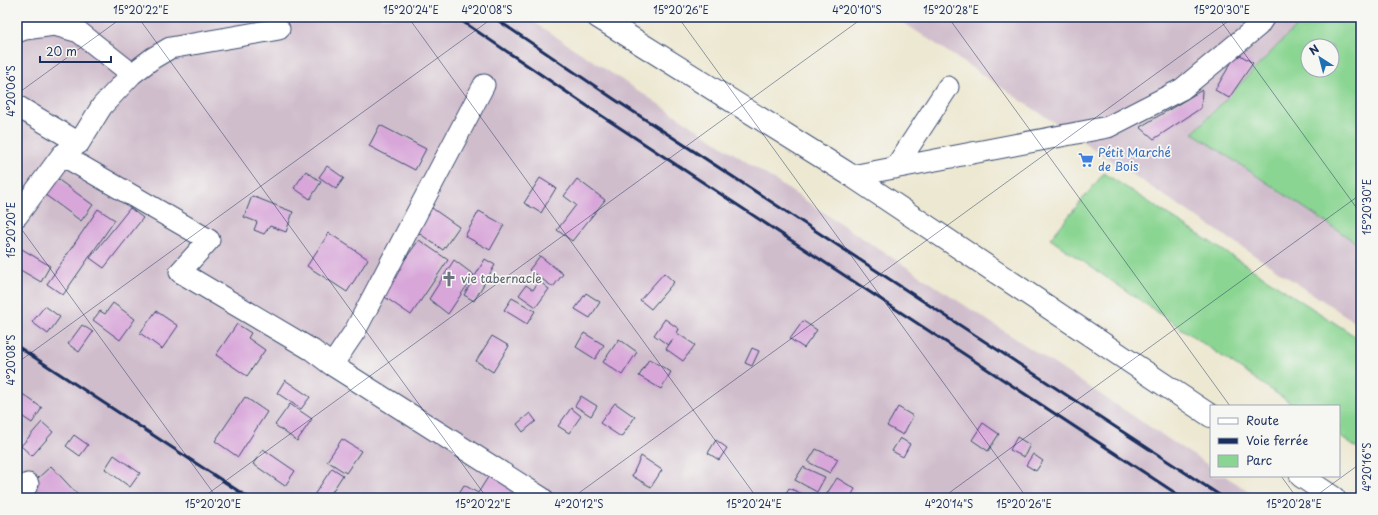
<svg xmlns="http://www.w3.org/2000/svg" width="1378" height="515" viewBox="0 0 1378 515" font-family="'Playpen Sans',sans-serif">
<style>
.industrial{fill:#d0bdcc;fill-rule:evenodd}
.green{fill:#8ad592;stroke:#528278;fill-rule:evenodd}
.building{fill:#d8a6d9}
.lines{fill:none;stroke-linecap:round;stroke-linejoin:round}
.minor-casing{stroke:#3a4b6f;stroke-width:23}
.primary-casing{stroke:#3a4b6f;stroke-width:24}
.minor{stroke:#fff;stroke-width:21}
.primary{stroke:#fff;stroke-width:22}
.rail{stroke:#1b2f5e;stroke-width:3}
.ticks{fill:none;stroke:#1b2f5e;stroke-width:1;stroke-opacity:0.45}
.labels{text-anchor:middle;stroke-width:3.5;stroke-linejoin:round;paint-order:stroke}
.shop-label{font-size:12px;fill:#366cbe;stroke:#f6f6f2;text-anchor:start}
.worship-label{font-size:12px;fill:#5b616d;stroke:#f6f6f2;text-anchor:start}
.neatline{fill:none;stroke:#1b2f5e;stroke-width:1.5}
.ticks-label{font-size:10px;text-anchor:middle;fill:#1b2f5e}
</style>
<rect width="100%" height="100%" fill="#f6f6f2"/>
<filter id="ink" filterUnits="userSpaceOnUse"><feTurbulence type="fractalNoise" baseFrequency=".025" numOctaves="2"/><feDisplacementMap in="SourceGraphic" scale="8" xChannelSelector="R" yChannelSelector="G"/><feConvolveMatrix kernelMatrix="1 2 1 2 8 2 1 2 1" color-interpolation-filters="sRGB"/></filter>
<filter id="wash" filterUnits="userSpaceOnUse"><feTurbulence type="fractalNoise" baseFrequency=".012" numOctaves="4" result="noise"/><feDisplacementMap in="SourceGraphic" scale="16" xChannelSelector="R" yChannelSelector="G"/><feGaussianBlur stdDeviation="0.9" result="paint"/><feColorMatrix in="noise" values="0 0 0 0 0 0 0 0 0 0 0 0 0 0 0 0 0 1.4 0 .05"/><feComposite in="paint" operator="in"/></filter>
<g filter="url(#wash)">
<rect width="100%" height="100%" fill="#ede8d1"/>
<path class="industrial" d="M 17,17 L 526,17 L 1211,467 L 1211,476 L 1225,476 L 1259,498 L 17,498 Z
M 895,17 L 1361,17 L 1361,326 ZM 1308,46 L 1332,46 L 1332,70 L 1308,70 Z"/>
<path class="green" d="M 1305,17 L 1361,17 L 1361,246 L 1193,133 ZM 1308,46 L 1332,46 L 1332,70 L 1308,70 Z
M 1104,173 L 1361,340 L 1361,451 L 1339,436 L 1339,406 L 1295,406 L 1050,239 Z"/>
<g id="blocks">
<path class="building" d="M 1237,53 L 1253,63 L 1229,98 L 1215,90 Z
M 1202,90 L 1201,108 L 1154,139 L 1140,127 Z
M 380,125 L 426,149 L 415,170 L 369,146 Z
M 327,166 L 344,178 L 336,189 L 319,177 Z
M 306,171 L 321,182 L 310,199 L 294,188 Z
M 56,178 L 93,205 L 81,221 L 44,194 Z
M 540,178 L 556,188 L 541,213 L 524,203 Z
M 577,179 L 605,200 L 572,241 L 557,230 L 576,205 L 564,196 Z
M 252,196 L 293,212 L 286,232 L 270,226 L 264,234 L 254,230 L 257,222 L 244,217 Z
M 429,206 L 459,227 L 443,250 L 413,229 Z
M 130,208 L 143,218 L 104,268 L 90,258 Z
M 98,209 L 115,220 L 63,295 L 47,284 Z
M 479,211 L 504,225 L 490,250 L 465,236 Z
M 329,233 L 368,259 L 347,292 L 307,266 Z
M 419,240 L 448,260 L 411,315 L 376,291 L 398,259 L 403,262 Z
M 17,246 L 50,266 L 41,282 L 17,268 Z
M 540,256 L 563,274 L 553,287 L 529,270 Z
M 485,259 L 495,265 L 474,301 L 464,295 Z
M 454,260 L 474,275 L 448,314 L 429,299 Z
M 664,273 L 674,282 L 651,309 L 640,300 Z
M 539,281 L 549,289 L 536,307 L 519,295 L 526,285 L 533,290 Z
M 586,293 L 600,302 L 590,318 L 575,309 Z
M 512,298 L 535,311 L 527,324 L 504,310 Z
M 113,303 L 135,319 L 120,340 L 93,320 L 100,311 L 105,314 Z
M 45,306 L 60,317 L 48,334 L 32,322 Z
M 156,311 L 178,326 L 162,349 L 140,333 Z
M 665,319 L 679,329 L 677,333 L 695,345 L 683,361 L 666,349 L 673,339 L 668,345 L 654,335 Z
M 803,321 L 817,330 L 804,348 L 790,339 Z
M 237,324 L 251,333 L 248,338 L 265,350 L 247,376 L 216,355 Z
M 82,325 L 93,332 L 79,352 L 68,344 Z
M 584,333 L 604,345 L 595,359 L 576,347 Z
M 492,336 L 509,346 L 493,372 L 476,361 Z
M 619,339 L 637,352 L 622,375 L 603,362 Z
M 752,348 L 759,351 L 752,366 L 745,363 Z
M 649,359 L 671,372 L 661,389 L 639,376 Z
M 285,380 L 310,397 L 301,409 L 277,393 Z
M 17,390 L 42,408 L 32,423 L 17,413 Z
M 581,396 L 597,406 L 591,416 L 575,406 Z
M 245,397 L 267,412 L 238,457 L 215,441 Z
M 615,403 L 635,417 L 621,437 L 600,423 Z
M 290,404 L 312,419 L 297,441 L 275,425 Z
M 898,407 L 913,416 L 903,435 L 887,426 Z
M 571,408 L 581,416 L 569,433 L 558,426 Z
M 530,413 L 536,421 L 523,432 L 517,424 Z
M 42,422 L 53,432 L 32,456 L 21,446 Z
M 983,423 L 999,434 L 988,451 L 972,440 Z
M 74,435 L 88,445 L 80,456 L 66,446 Z
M 1017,437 L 1030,445 L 1024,457 L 1010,450 Z
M 900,438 L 910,444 L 903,457 L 892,451 Z
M 342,439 L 361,451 L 346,473 L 327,461 Z
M 716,440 L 727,448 L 719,460 L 708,453 Z
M 263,449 L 295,471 L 285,486 L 253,464 Z
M 816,449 L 838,459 L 830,473 L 808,462 Z
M 1033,454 L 1043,461 L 1036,471 L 1026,465 Z
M 114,455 L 140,473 L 130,487 L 105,469 Z
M 641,456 L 662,470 L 651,487 L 632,476 Z
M 51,466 L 79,496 L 77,498 L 49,498 L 47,495 L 43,498 L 28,498 L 25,490 Z
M 803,467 L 825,477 L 817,492 L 795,480 Z
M 332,468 L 343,475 L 328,498 L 312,498 Z
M 490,474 L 515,489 L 509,498 L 456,498 L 464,485 L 478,493 Z
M 837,478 L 855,489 L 850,498 L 824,498 Z
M 789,488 L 811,498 L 783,498 Z"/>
</g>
</g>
<g filter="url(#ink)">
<use href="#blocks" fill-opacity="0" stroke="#3a4b6f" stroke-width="1"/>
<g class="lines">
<defs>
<path id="minor" d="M 17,32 L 25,29 L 54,25 L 79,32 L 132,74
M 17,106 L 79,143
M 62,155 L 209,240 L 180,272 L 312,350 L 332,365 L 542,498
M 895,168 L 948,87
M 852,176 L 1108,127 L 1182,89 L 1258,26 L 1264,17
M 17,216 L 62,155 L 79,143 L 102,106 L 132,74 L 153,58 L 170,48 L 279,29
M 332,365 L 355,331 L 484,85
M 17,498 L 28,484"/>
<path id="primary" d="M 598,17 L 852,176 L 1211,416
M 1301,476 L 1334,498"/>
</defs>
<use href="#minor" class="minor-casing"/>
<use href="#primary" class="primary-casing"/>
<use href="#minor" class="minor"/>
<use href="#primary" class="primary"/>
<path class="rail" d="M 456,17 L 602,116 L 1183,498
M 493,17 L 614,99 L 1224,498
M 17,346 L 249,498"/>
</g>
</g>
<path class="ticks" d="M 138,17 L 487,498M 408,17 L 757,498M 678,17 L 1027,498M 948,17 L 1230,406M 1218,17 L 1361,214M 17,94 L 123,17M 17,223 L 217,498M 17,363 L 494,17M 1281,476 L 1297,498M 202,498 L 864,17M 572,498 L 1234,17M 942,498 L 1361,194M 1313,498 L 1361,463"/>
<defs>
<symbol id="supermarket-bare" viewBox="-9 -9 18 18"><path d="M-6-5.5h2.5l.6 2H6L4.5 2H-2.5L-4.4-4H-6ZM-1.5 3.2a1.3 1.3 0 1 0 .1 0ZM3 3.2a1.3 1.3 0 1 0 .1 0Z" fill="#3f7fe0" stroke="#f6f6f2" stroke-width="2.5" paint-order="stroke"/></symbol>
<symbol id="church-bare" viewBox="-9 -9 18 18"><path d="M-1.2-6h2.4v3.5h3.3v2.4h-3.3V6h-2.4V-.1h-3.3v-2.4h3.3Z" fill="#6b7280" stroke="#f6f6f2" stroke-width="2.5" paint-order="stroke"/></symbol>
</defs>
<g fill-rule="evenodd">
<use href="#supermarket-bare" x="1075" y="149" width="22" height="22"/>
<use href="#church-bare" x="438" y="268" width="22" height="22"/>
</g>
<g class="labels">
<g class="shop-label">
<text x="1098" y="157">Pétit Marché<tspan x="1098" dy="14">de Bois</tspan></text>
</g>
<g class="worship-label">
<text x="461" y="283">vie tabernacle</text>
</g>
</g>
<rect width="1378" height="515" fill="none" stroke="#f6f6f2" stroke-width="44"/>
<rect x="1210" y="405" width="130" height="72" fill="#f6f6f2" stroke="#9ea6b7"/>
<rect x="1218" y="418" width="20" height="6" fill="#ffffff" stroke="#9ea6b7"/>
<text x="1246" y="425" font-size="12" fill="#1b2f5e">Route</text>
<rect x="1218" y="438" width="20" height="6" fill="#1b2f5e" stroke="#9ea6b7"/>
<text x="1246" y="445" font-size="12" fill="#1b2f5e">Voie ferrée</text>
<rect x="1218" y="455" width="20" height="12" fill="#8ad592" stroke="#9ea6b7"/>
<text x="1246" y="465" font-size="12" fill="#1b2f5e">Parc</text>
<g transform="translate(1320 58) rotate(324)"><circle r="19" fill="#f6f6f2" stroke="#9ea6b7"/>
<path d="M0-3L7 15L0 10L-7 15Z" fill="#1f6fb2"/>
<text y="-6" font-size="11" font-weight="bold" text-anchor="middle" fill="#1b2f5e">N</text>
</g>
<path d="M40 56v6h71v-6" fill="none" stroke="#1b2f5e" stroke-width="2"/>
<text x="46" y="56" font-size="12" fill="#1b2f5e" stroke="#f6f6f2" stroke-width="3" paint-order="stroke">20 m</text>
<rect x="22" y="22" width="1334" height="471" class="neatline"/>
<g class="ticks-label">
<text x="141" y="14">15°20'22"E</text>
<text x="411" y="14">15°20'24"E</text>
<text x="487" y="14">4°20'08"S</text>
<text x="681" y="14">15°20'26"E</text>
<text x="857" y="14">4°20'10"S</text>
<text x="951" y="14">15°20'28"E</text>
<text x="1222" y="14">15°20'30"E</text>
<text transform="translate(11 91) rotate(-90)" y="4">4°20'06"S</text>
<text transform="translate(1367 207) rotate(-90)" y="4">15°20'30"E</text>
<text transform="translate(11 230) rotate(-90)" y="4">15°20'20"E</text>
<text transform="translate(11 360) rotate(-90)" y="4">4°20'08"S</text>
<text transform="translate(1367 467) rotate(-90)" y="4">4°20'16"S</text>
<text x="213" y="508">15°20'20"E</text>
<text x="483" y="508">15°20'22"E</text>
<text x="579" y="508">4°20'12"S</text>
<text x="754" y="508">15°20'24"E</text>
<text x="949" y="508">4°20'14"S</text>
<text x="1024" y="508">15°20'26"E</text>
<text x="1294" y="508">15°20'28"E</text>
</g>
</svg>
